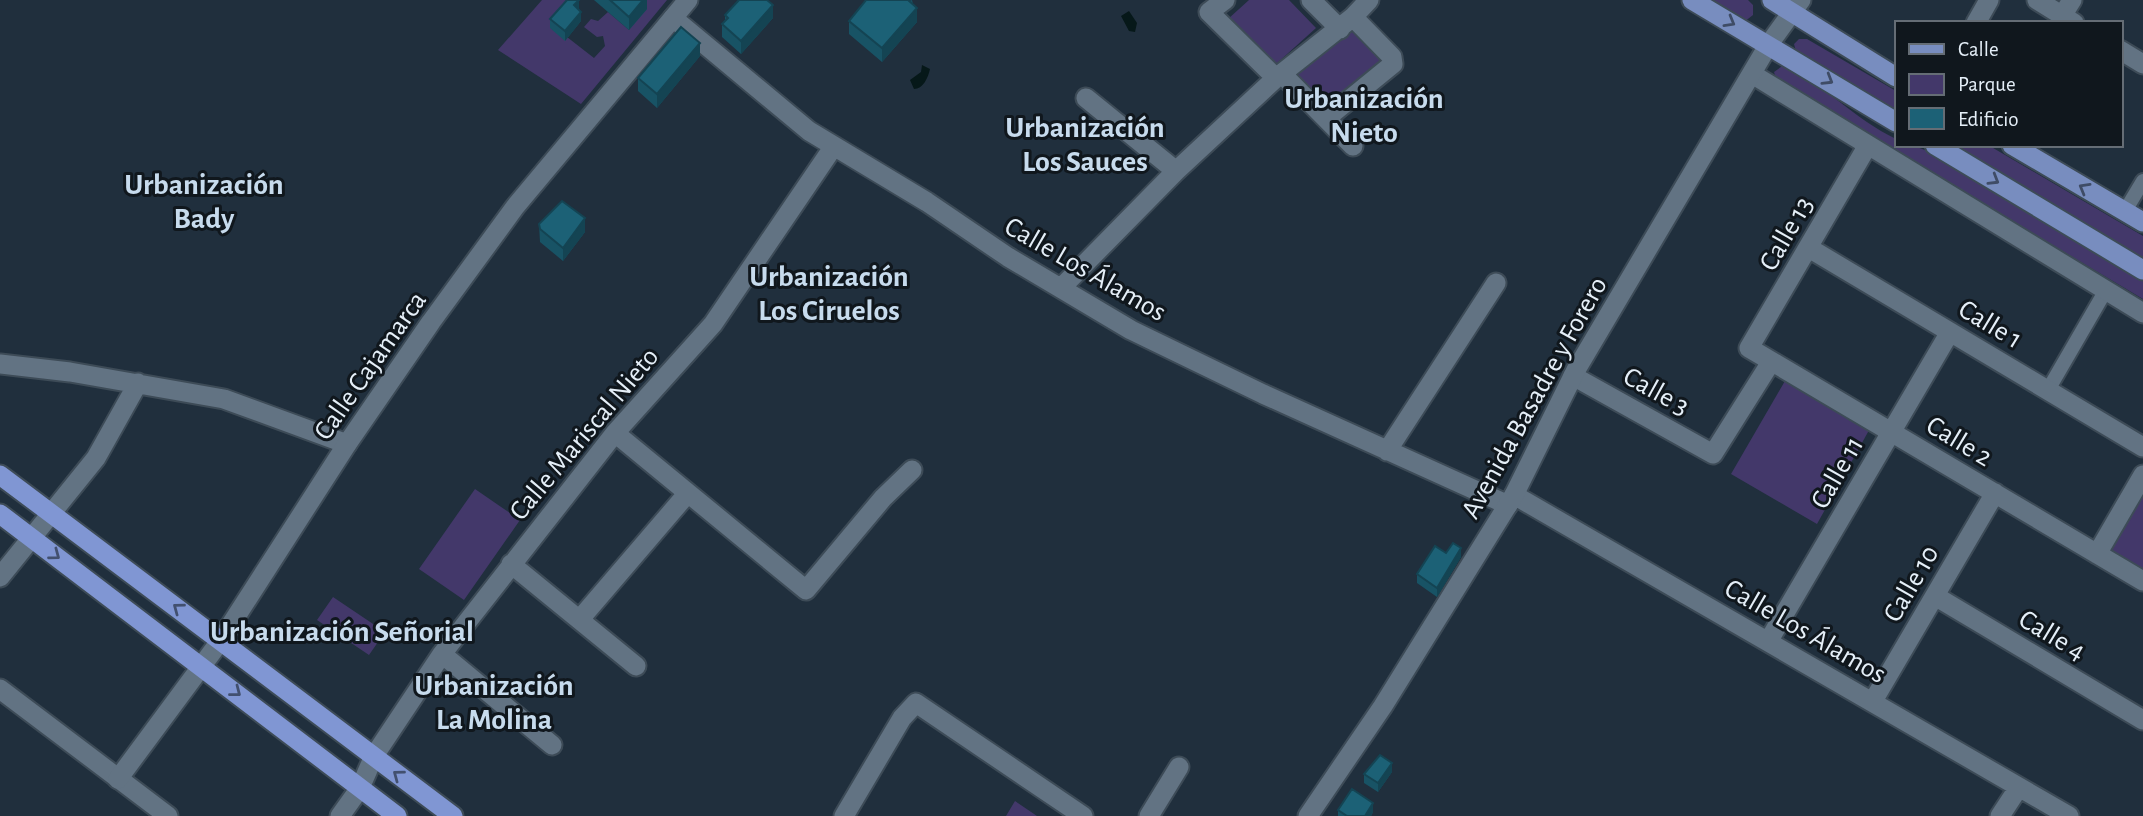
<svg xmlns="http://www.w3.org/2000/svg" width="2143" height="816" viewBox="0 0 2143 816" font-family="'Alegreya Sans',sans-serif">
<style>
.green{fill:#43386a}
.water{fill:#061819}
.lines{fill:none;stroke-linecap:round;stroke-linejoin:round}
.pedestrian-casing{stroke:#3d4b57;stroke-width:18}
.minor-casing{stroke:#3d4b57;stroke-width:23}
.tertiary-casing{stroke:#3d4b57;stroke-width:23}
.primary-casing{stroke:#3d4b57;stroke-width:23}
.trunk-casing{stroke:#3d4b57;stroke-width:23}
.pedestrian{stroke:#627383;stroke-width:14}
.minor{stroke:#627383;stroke-width:19}
.tertiary{stroke:#627383;stroke-width:19}
.primary{stroke:#788dbf;stroke-width:19}
.trunk{stroke:#8096d3;stroke-width:19}
.wall{fill:#185365}
.shaded-wall{fill:#144453}
.building{fill:#1c6176;stroke:#144453;stroke-width:2}
.oneway{stroke:#3f4c66}
.oneway2{stroke:#42506f}
.labels{text-anchor:middle;stroke-width:6;stroke-linejoin:round;paint-order:stroke}
.street-label{font-size:28px;fill:#e5eff8;stroke:#10171d}
.neighbourhood-label{font-size:30px;font-weight:bold;fill:#c7dbed;stroke:#10171d}
</style>
<rect width="100%" height="100%" fill="#202f3d"/>
<path class="green" d="M 542,0 L 573,0 L 567,37 L 594,58 L 605,46 L 603,36 L 597,37 L 584,27 L 591,19 L 598,21 L 608,12 L 629,30 L 636,0 L 667,0 L 581,104 L 498,50 Z
M 1249,0 L 1289,0 L 1316,28 L 1275,65 L 1228,19 Z
M 1707,0 L 1748,0 L 1753,5 L 1753,15 L 1744,22 Z
M 1351,28 L 1385,61 L 1331,110 L 1295,73 Z
M 1799,39 L 1807,39 L 1896,91 L 1896,114 L 1797,55 L 1794,44 Z
M 1785,64 C 1825,86 1855,119 1896,139 L 1896,145 L 1912,145 L 1940,156 L 2143,277 L 2143,299 L 1777,81 L 1774,72 Z
M 1948,145 L 1988,145 L 2143,236 L 2143,262 Z
M 1789,374 L 1873,423 L 1817,524 L 1731,474 Z
M 2143,488 L 2143,577 L 2103,553 Z
M 475,489 L 520,520 L 464,600 L 419,569 Z
M 333,597 L 385,632 L 369,655 L 317,620 Z
M 1015,801 L 1037,816 L 1006,816 Z"/>
<path class="water" d="M 1129,11 L 1137,23 L 1135,32 L 1129,31 L 1121,16 Z
M 922,65 L 930,69 C 928,78 923,89 914,89 L 910,80 L 921,72 Z"/>
<g class="lines">
<defs>
<path id="pedestrian" d="M 2125,211 L 2143,181
M 2048,390 L 2106,290"/>
<path id="minor" d="M 1225,0 L 1209,12 L 1276,78
M 1311,0 L 1340,29
M 2037,0 L 2074,23
M 2062,16 L 2072,0
M 673,18 L 809,131 L 927,202 L 1008,257 L 1131,330 L 1263,394 L 1508,505
M 1976,23 L 1989,0
M 2120,50 L 2143,64
M 1282,74 L 1353,146
M 1752,74 L 2143,313
M 1086,98 L 1176,171
M 1328,117 L 1393,64 L 1392,57 L 1353,17
M 1868,145 L 1749,348 L 2143,581
M 1809,248 L 2143,447
M 1061,288 L 1176,171 L 1276,78 L 1353,17 L 1369,0
M 0,364 L 70,372 L 224,399 L 347,444
M 1573,376 L 1713,454 L 1771,362
M 615,433 L 806,590 L 883,498 L 912,470
M 1387,451 L 1496,283
M 1514,495 L 2069,816
M 2097,554 L 2143,475
M 511,564 L 636,666
M 0,577 L 96,458 L 138,383
M 1935,596 L 2143,720
M 580,619 L 687,494
M 1769,640 L 1950,332
M 442,654 L 552,745
M 0,689 L 168,816
M 1873,701 L 1995,493
M 340,816 L 360,788 L 374,756 L 442,654 L 615,433 L 713,324 L 834,146
M 844,816 L 902,718 L 916,703 L 1083,816
M 1149,816 L 1179,767
M 2000,816 L 2019,787"/>
<path id="tertiary" d="M 118,779 L 221,640 L 347,444 L 431,322 L 515,207 L 688,0
M 1308,816 L 1383,706 L 1514,495 L 1576,370 L 1769,44 L 1801,0"/>
<path id="primary" d="M 1692,0 L 1896,122
M 1772,0 L 1896,77
M 1935,145 L 2143,270
M 2012,145 L 2143,222"/>
<path id="trunk" d="M 0,475 L 453,816
M 0,514 L 397,816"/>
</defs>
<use href="#pedestrian" class="pedestrian-casing"/>
<use href="#minor" class="minor-casing"/>
<use href="#tertiary" class="tertiary-casing"/>
<use href="#primary" class="primary-casing"/>
<use href="#trunk" class="trunk-casing"/>
<use href="#pedestrian" class="pedestrian"/>
<use href="#minor" class="minor"/>
<use href="#tertiary" class="tertiary"/>
<use href="#primary" class="primary"/>
<use href="#trunk" class="trunk"/>
</g>
<path class="wall" d="M 594,0 L 647,0 L 647,9 L 629,30 Z
M 912,0 L 917,22 L 882,62 L 849,34 L 849,21 Z
M 579,8 L 581,21 L 565,41 L 550,28 L 550,19 Z
M 725,15 L 773,18 L 741,54 L 722,37 L 722,24 L 725,20 Z
M 700,56 L 657,108 L 638,91 L 638,78 Z
M 539,224 L 585,232 L 563,261 L 540,242 Z
M 1446,553 L 1461,557 L 1437,597 L 1417,583 L 1417,574 Z
M 1392,772 L 1378,792 L 1364,783 L 1364,774 Z
M 1338,810 L 1373,812 L 1371,816 L 1338,816 Z"/>
<path class="shaded-wall" d="M 579,0 L 579,8 L 574,15 L 574,5 Z
M 643,0 L 647,0 L 647,9 L 629,30 L 629,17 Z
M 773,5 L 773,18 L 741,54 L 741,41 Z
M 917,8 L 917,22 L 882,62 L 882,48 Z
M 581,12 L 581,21 L 565,41 L 565,31 Z
M 700,43 L 700,56 L 657,108 L 657,94 Z
M 585,218 L 585,232 L 563,261 L 563,248 Z
M 1461,548 L 1461,557 L 1437,597 L 1437,588 Z
M 1392,763 L 1392,772 L 1378,792 L 1378,783 Z
M 1373,803 L 1373,812 L 1371,816 L 1365,816 Z"/>
<path class="building" d="M 567,0 L 579,0 L 574,5 L 581,12 L 565,31 L 550,19 Z
M 610,0 L 643,0 L 629,17 Z
M 739,0 L 767,0 L 773,5 L 741,41 L 722,24 L 728,18 L 725,15 Z
M 866,0 L 908,0 L 917,8 L 882,48 L 849,21 Z
M 681,27 L 700,43 L 657,94 L 638,78 Z
M 562,201 L 585,218 L 563,248 L 540,229 L 539,224 Z
M 1453,543 L 1461,548 L 1437,588 L 1417,574 L 1435,546 L 1446,553 Z
M 1380,755 L 1392,763 L 1378,783 L 1364,774 Z
M 1352,789 L 1373,803 L 1365,816 L 1347,816 L 1338,810 Z"/>
<defs><path id="oneway-chevron" d="M-2-3.5L2.5 0L-2 3.5" fill="none" stroke-width="1.6" stroke-linecap="round" stroke-linejoin="round" transform="scale(1.75)"/></defs>
<g class="oneway">
<use href="#oneway-chevron" transform="translate(1730 22) rotate(30)"/>
<use href="#oneway-chevron" transform="translate(1828 80) rotate(31)"/>
<use href="#oneway-chevron" transform="translate(1994 180) rotate(31)"/>
<use href="#oneway-chevron" transform="translate(2084 188) rotate(-150)"/>
</g>
<g class="oneway2">
<use href="#oneway-chevron" transform="translate(55 555) rotate(37)"/>
<use href="#oneway-chevron" transform="translate(178 608) rotate(-143)"/>
<use href="#oneway-chevron" transform="translate(236 692) rotate(38)"/>
<use href="#oneway-chevron" transform="translate(398 775) rotate(-143)"/>
</g>
<g class="labels">
<g class="street-label">
<text transform="translate(1785 233) rotate(-60)" y="10">Calle 13</text>
<text transform="translate(1086 268) rotate(30)" y="10">Calle Los Álamos</text>
<text transform="translate(1991 323) rotate(31)" y="10">Calle 1</text>
<text transform="translate(369 365) rotate(-55)" y="10">Calle Cajamarca</text>
<text transform="translate(1657 390) rotate(29)" y="10">Calle 3</text>
<text transform="translate(1533 397) rotate(-61)" y="10">Avenida Basadre y Forero</text>
<text transform="translate(583 433) rotate(-50)" y="10">Calle Mariscal Nieto</text>
<text transform="translate(1960 440) rotate(31)" y="10">Calle 2</text>
<text transform="translate(1836 472) rotate(-60)" y="10">Calle 11</text>
<text transform="translate(1910 583) rotate(-60)" y="10">Calle 10</text>
<text transform="translate(1806 630) rotate(30)" y="10">Calle Los Álamos</text>
<text transform="translate(2053 634) rotate(31)" y="10">Calle 4</text>
</g>
<g class="neighbourhood-label">
<text x="1364" y="108">Urbanización<tspan x="1364" dy="34">Nieto</tspan></text>
<text x="1085" y="137">Urbanización<tspan x="1085" dy="34">Los Sauces</tspan></text>
<text x="204" y="194">Urbanización<tspan x="204" dy="34">Bady</tspan></text>
<text x="829" y="286">Urbanización<tspan x="829" dy="34">Los Ciruelos</tspan></text>
<text x="342" y="641">Urbanización Señorial</text>
<text x="494" y="695">Urbanización<tspan x="494" dy="34">La Molina</tspan></text>
</g>
</g>
<rect x="1895" y="21" width="228" height="126" fill="#10171d" stroke="#656d75" stroke-width="2"/>
<rect x="1909" y="44" width="35" height="10" fill="#788dbf" stroke="#656d75" stroke-width="2"/>
<text x="1958" y="56" font-size="21" fill="#e5eff8">Calle</text>
<rect x="1909" y="74" width="35" height="21" fill="#43386a" stroke="#656d75" stroke-width="2"/>
<text x="1958" y="91" font-size="21" fill="#e5eff8">Parque</text>
<rect x="1909" y="108" width="35" height="21" fill="#1c6176" stroke="#656d75" stroke-width="2"/>
<text x="1958" y="126" font-size="21" fill="#e5eff8">Edificio</text>
</svg>
